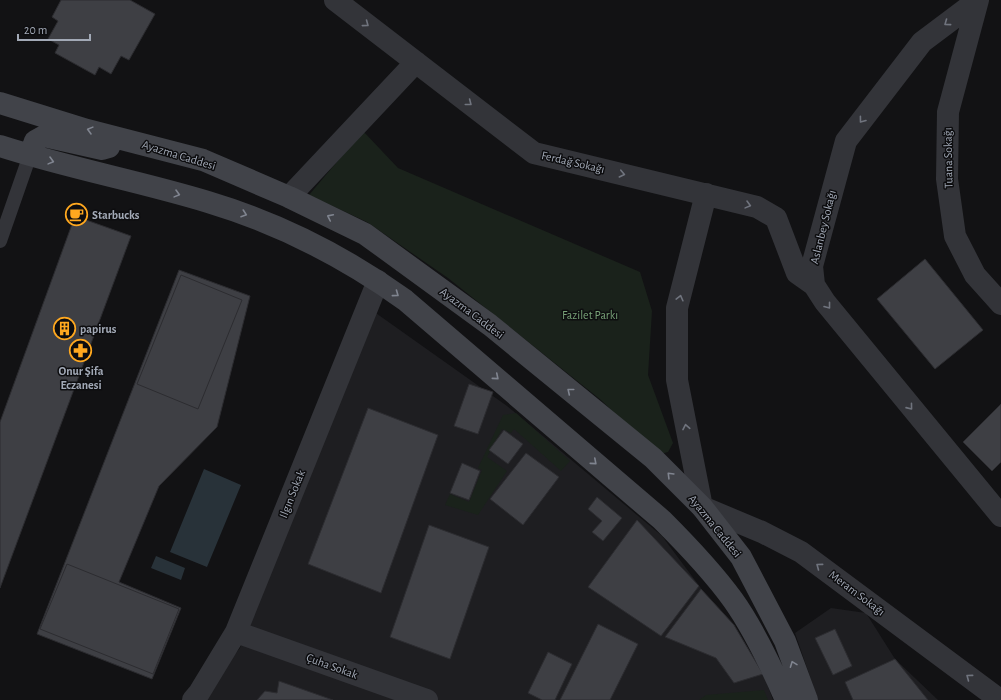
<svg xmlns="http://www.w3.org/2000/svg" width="1001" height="700" viewBox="0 0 1001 700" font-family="'Alegreya Sans',sans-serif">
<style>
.built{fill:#1e1e21}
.green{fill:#1a221b}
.water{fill:#283239}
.building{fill:#3e3f44;stroke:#2c2c30}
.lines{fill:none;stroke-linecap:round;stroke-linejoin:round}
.lane{stroke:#333439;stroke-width:14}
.street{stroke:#333439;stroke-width:22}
.secondary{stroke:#414349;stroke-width:22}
.oneway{stroke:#70747e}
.oneway2{stroke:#808590}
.labels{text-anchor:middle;stroke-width:3;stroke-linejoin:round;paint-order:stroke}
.street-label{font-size:12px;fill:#a2a9b6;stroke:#0d0d0f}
.poi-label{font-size:12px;font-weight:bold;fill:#a2a9b6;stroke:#0d0d0f;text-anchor:start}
.park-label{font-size:12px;fill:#78a278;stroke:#0d0d0f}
</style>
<rect width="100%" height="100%" fill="#121214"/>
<path class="built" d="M 373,311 L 507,406 L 662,536 L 762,670 L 773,700 L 197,700 L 240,648 Z
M 831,608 L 866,613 L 895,659 L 938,700 L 818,700 L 795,633 Z"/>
<path class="green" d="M 363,131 L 398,168 L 640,272 L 652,311 L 648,375 L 673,443 L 668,452 L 657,455 L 601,400 L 448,278 L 367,222 L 309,195 Z
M 516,413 L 570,461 L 561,471 L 514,429 L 511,433 L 502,429 L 487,457 L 507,471 L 478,515 L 445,505 L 450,494 L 469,502 L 482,470 L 478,468 L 503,415 Z
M 764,690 L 768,700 L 699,700 L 706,695 Z"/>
<path class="water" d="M 204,469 L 241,485 L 207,567 L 170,552 Z
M 156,556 L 185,568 L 181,580 L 151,568 Z"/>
<path class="building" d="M 61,0 L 130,0 L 155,14 L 129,60 L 121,56 L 111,74 L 99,67 L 95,75 L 55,53 L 59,45 L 48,39 L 58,21 L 52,17 Z
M 75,216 L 131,236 L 0,588 L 0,422 Z
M 925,259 L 983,330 L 935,369 L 877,299 Z
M 179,270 L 250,296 L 217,427 L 159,486 L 119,582 L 181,608 L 152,679 L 37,634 Z
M 181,275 L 242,300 L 198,409 L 137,384 Z
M 469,384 L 493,392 L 478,434 L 454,426 Z
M 1001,404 L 1001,462 L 992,471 L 963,442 Z
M 368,408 L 438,435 L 381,593 L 308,564 Z
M 504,430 L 523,444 L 508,464 L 489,450 Z
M 526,453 L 559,477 L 523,525 L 490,499 Z
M 462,463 L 480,471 L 469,500 L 450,493 Z
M 597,497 L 622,518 L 603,541 L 592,532 L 602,521 L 588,509 Z
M 637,520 L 699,586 L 661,636 L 588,587 Z
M 429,525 L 489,547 L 450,659 L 390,637 Z
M 67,564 L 179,609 L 153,674 L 40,629 Z
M 701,589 L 734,625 L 763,674 L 734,683 L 716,658 L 665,637 Z
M 598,624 L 638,644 L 610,700 L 560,700 Z
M 835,629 L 852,666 L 833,675 L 815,638 Z
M 548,652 L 572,664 L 555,700 L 542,700 L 528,693 Z
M 895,659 L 928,700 L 853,700 L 845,682 Z
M 279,681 L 333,700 L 257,700 L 265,691 L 277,693 Z"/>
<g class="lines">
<path class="lane" d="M 0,241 L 30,155"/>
<path class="street" d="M 335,0 L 534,153 L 757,207 L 776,218 L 797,273 L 814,285
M 978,0 L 922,42 L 846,141 L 812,266 L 814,285 L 825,302 L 1001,516
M 978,0 L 948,112 L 947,179 L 955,236 L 975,275 L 1001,304
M 706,194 L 677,308 L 677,380 L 702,507 L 762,532 L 801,552 L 1000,700
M 289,197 L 416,62
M 236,632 L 427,700
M 193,700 L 199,693 L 236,632 L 378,281"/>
<path class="secondary" d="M 0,103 L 87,130 L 203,160 L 289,197 L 365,234 L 490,325 L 653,458 L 702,507 L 741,557 L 785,641 L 807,700
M 0,146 C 68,168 139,181 208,202 C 278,223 345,257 405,300 L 662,520 C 687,545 712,571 733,600 C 753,628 772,668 786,700
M 30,155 L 35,141 L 44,136 L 102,149 L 109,147"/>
</g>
<defs><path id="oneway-chevron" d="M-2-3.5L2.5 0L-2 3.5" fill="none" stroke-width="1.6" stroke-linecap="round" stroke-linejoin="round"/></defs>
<g class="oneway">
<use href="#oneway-chevron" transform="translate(947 23) rotate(144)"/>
<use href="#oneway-chevron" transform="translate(366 24) rotate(37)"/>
<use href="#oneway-chevron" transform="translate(469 103) rotate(38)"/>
<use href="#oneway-chevron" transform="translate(862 120) rotate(127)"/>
<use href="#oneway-chevron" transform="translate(622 174) rotate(13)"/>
<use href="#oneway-chevron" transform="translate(748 205) rotate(15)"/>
<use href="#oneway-chevron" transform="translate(680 298) rotate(-76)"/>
<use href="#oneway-chevron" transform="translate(828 306) rotate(52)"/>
<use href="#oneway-chevron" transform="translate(910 407) rotate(51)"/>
<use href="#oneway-chevron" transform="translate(686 427) rotate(-101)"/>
<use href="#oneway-chevron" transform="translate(819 566) rotate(-143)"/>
<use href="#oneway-chevron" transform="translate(969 677) rotate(-143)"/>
</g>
<g class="oneway2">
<use href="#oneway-chevron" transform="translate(90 130) rotate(-165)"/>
<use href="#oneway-chevron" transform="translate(51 161) rotate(15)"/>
<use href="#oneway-chevron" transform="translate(177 194) rotate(15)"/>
<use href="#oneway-chevron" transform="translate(244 214) rotate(19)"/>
<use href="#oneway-chevron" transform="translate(330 217) rotate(-154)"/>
<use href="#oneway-chevron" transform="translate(396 294) rotate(36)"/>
<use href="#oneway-chevron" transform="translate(496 377) rotate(40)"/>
<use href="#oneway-chevron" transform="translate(570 391) rotate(-141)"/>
<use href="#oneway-chevron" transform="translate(594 462) rotate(41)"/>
<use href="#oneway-chevron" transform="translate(670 475) rotate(-135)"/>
<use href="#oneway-chevron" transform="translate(793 664) rotate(-111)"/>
</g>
<defs>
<symbol id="cafe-ring" viewBox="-11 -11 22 22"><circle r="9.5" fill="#0d0d0f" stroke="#ffa81f" stroke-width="1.5"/><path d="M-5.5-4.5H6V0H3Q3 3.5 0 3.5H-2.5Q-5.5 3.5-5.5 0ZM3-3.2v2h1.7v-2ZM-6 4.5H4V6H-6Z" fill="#ffa81f"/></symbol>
<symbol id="building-ring" viewBox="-11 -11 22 22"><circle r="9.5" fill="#0d0d0f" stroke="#ffa81f" stroke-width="1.5"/><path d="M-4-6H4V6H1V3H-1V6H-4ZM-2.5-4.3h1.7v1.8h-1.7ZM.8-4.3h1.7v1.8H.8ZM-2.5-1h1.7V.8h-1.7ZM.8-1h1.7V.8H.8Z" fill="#ffa81f"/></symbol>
<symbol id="pharmacy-ring" viewBox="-11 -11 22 22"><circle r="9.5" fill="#0d0d0f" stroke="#ffa81f" stroke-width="1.5"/><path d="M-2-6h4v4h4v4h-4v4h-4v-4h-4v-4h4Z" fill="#ffa81f"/></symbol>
</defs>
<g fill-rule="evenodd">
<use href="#cafe-ring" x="64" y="202" width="25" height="25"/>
<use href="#building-ring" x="52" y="316" width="25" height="25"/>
<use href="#pharmacy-ring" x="68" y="338" width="25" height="25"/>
</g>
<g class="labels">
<g class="street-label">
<text transform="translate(179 155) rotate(17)" y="4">Ayazma Caddesi</text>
<text transform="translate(948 158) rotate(-91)" y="4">Tuana Sokağı</text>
<text transform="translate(573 162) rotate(13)" y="4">Ferdağ Sokağı</text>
<text transform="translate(823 227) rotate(-76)" y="4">Aslanbey Sokağı</text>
<text transform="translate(472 313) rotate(37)" y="4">Ayazma Caddesi</text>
<text transform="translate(292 494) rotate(-68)" y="4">Ilgın Sokak</text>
<text transform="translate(715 526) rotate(51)" y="4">Ayazma Caddesi</text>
<text transform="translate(857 593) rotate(37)" y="4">Meram Sokağı</text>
<text transform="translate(332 666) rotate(20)" y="4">Çuha Sokak</text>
</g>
<g class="poi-label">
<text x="92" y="219">Starbucks</text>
<text x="80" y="333">papirus</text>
<text x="81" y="375" text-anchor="middle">Onur Şifa<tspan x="81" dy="14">Eczanesi</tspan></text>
</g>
<g class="park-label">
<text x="590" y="319">Fazilet Parkı</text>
</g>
</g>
<path d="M18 34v6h72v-6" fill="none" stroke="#a2a9b6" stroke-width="2"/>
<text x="24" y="34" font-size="12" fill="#a2a9b6" stroke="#0d0d0f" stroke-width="3" paint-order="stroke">20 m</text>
</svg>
